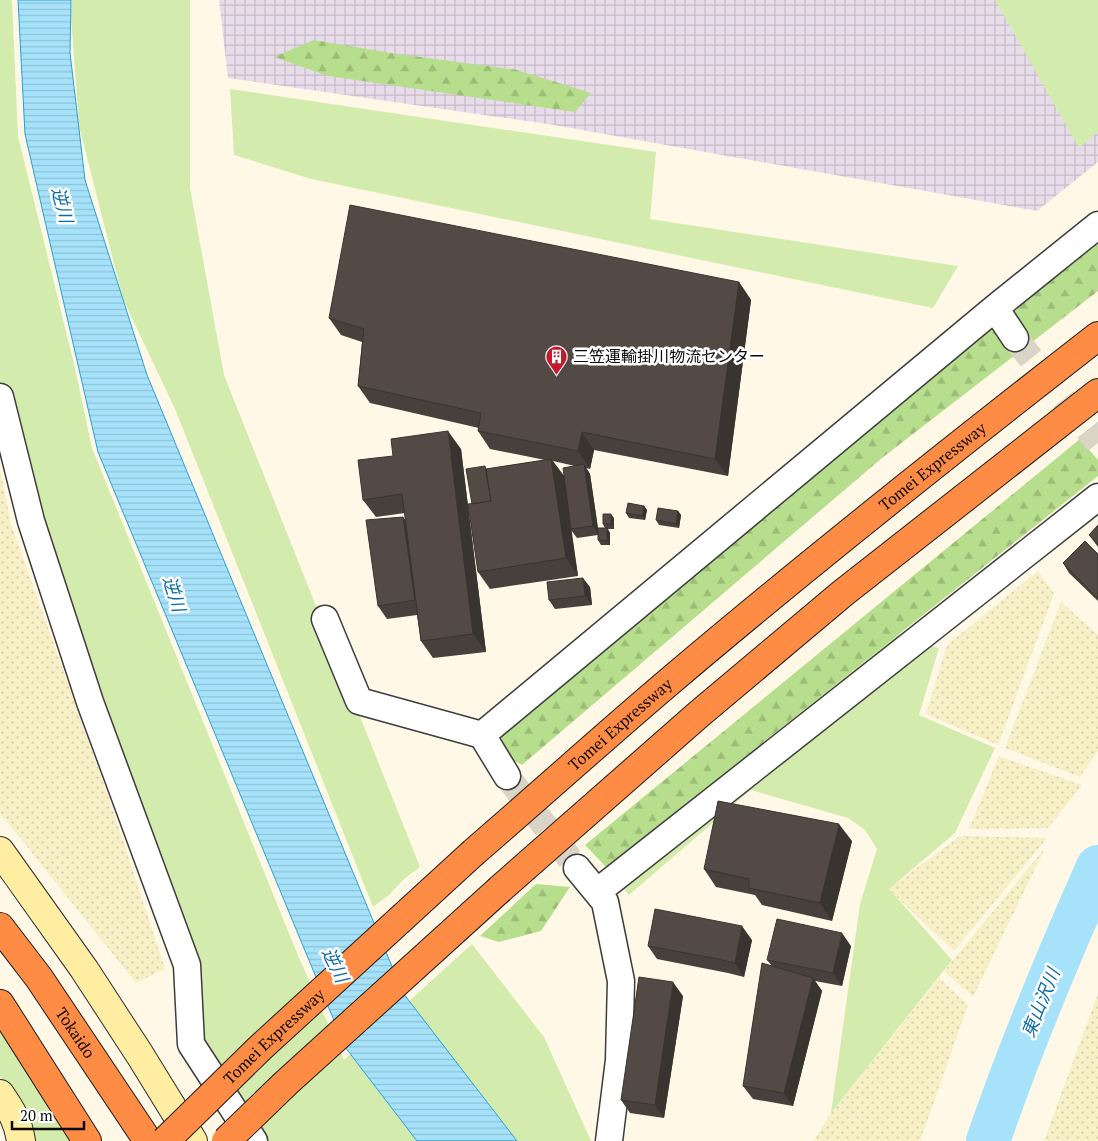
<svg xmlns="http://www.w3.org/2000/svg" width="1098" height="1141" viewBox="0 0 1098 1141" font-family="'PT Serif','Noto Sans JP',serif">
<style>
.industrial{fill:url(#industrial-grid)}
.farmland{fill:url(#farmland-dots)}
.grass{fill:#d3ecae}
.forest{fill:url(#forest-firs)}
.water{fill:url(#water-rules);stroke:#289fd7}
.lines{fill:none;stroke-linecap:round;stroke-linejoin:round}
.river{stroke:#a7e2fb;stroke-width:44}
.street-tunnel{stroke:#dad4c6;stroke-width:26;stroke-dasharray:26 13;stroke-linecap:butt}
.street-casing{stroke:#3d3d3d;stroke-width:29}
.secondary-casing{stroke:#2c2c2c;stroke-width:30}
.highway-casing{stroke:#1b1b1b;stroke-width:30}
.street{stroke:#fff;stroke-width:26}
.secondary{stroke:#ffeda2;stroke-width:28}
.highway{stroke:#ff8c45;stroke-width:28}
.highway-bridge-casing{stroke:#1b1b1b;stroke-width:30;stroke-linecap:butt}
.highway-bridge{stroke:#ff8c45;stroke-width:28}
.wall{fill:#47403c;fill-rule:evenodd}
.shaded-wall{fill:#3a3431}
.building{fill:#534a46;stroke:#3a3431}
.labels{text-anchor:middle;stroke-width:5;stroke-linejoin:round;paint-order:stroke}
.poi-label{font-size:16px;fill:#0a0a0a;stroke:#fff;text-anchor:start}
.street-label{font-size:16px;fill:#0a0a0a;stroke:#fff}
.water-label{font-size:18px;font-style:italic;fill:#0c6da3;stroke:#fff}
</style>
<defs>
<pattern id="industrial-grid" width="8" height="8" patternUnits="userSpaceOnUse" patternTransform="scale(1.25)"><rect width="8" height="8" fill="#e8dcea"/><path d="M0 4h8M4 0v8" fill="none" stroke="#c6bbc7"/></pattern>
<pattern id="farmland-dots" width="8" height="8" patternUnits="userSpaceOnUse" patternTransform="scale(1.25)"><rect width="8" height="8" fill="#f7efc5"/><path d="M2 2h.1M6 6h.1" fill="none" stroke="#d2cca8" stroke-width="1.8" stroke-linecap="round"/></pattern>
<pattern id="forest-firs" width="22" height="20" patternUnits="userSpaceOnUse" patternTransform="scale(1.25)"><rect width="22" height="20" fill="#b7de8c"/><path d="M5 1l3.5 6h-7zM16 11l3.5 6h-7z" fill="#9cbd77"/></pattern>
<pattern id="water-rules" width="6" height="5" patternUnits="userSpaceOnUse" patternTransform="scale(1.25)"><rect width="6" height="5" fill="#a7e2fb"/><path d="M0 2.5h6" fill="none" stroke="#8ec1d6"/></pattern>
</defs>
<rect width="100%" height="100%" fill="#fff8e7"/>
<path class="industrial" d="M 219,0 L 1098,0 L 1098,162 L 1037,211 L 554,125 L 228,78 Z"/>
<path class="farmland" d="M 0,468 L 11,524 L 112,807 L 165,969 L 136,983 L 0,813 Z
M 1038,571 L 1054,594 L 998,745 L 926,714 L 947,645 Z
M 1061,602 L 1098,635 L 1098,751 L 1080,777 L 1005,748 Z
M 999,756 L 1082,785 L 1048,828 L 969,829 Z
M 960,836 L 1047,838 L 954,951 L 888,889 Z
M 1045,848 L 973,997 L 944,971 Z
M 939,978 L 968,1005 L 920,1141 L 814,1141 L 831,1113 Z
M 1098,994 L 1098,1141 L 1044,1141 L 1078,1048 Z"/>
<path class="grass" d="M 0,0 L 12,0 L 18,136 L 75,368 L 92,448 L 297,953 L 344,1060 L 472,944 L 544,1037 L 591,1141 L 261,1141 L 200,1037 L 92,671 L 0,386 Z
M 72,0 L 190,0 L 190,188 L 224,375 L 420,867 L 404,879 L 389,895 L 373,907 L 175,409 L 123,299 L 79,126 L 71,16 Z
M 995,0 L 1098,0 L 1098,132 L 1079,148 Z
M 230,89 L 656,152 L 650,219 L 958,266 L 933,308 L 311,179 L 234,155 Z
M 896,635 L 939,648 L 919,715 L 995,748 L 955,833 L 889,889 L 952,960 L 831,1113 L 860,904 L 877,849 L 865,830 L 848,818 L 751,790 L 629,895 L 606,867 Z
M 0,1028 L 72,1141 L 33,1141 L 23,1108 L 0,1076 Z"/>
<path class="forest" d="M 314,40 L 391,53 L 517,70 L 591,93 L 575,112 L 328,76 L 274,57 Z
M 1098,243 L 1098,291 L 882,458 L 522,765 L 503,755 L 501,733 L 917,388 Z
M 1080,439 L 1098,460 L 1098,476 L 606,867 L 585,845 Z
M 536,884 L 570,887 L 541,931 L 499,942 L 480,936 Z"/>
<path class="water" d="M 18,0 L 71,0 L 70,53 L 85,180 L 147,375 L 403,993 L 517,1141 L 417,1141 L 345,1047 L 98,452 L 25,134 Z"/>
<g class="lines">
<path class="river" d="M 988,1141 C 1020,1048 1058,957 1098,867"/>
<path class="street-tunnel" d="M 1015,338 L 1098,443
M 507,776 L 577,868"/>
<defs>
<path id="street" d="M 995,308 L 1015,338
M 0,397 L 31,521 L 90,702 L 187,965 L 191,1044 L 254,1141
M 325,619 L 359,701 L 482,735 L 507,776
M 482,735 L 995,308 L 1098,225
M 577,868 L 605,902 L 621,981 L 619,1060 L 609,1141
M 597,892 L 1098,497"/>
<path id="secondary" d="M 0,851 L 84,969 L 140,1055 L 193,1141
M 0,1094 C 11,1110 18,1121 21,1141"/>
<g id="highway">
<path id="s1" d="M 474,852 C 540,795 604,737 670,681 C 810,562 953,449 1098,336"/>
<path d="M 500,889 L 699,714 L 843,593 L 1098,393"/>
<path id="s2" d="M 0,927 L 39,978 L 148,1141"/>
<path d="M 0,1004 L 87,1141"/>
</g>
</defs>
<use href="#street" class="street-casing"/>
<use href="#secondary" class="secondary-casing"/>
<use href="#highway" class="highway-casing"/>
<use href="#street" class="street"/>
<use href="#secondary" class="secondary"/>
<use href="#highway" class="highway"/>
<defs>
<g id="highway-bridge">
<path id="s3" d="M 165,1141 L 260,1048 L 474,852"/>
<path d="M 226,1141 L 286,1083 L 500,889"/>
</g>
</defs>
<use href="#highway-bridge" class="highway-bridge-casing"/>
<use href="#highway-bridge" class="highway-bridge"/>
</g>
<path class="wall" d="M 739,282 L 751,300 L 728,476 L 594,450 L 590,469 L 586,468 L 590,474 L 598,529 L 605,528 L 603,524 L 614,518 L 614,529 L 608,529 L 610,533 L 610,545 L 601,545 L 598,540 L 598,535 L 577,538 L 571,530 L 578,576 L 490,589 L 478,572 L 472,504 L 485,466 L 486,469 L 545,460 L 490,449 L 478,431 L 479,428 L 370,403 L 358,386 L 362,342 L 341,335 L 329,318 ZM 553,461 L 575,466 L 564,476 Z
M 461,449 L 486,652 L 433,658 L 421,641 L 417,615 L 387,619 L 378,606 L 403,517 L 405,520 L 405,513 L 376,517 L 363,500 Z
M 644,506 L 647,510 L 645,520 L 629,518 L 626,513 Z
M 678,511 L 681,515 L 679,528 L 659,525 L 656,520 Z
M 1098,525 L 1098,547 L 1089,535 Z
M 1098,554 L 1098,601 L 1069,573 L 1063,563 Z
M 590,587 L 592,605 L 555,609 L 549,600 Z
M 852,841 L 832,921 L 762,905 L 755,895 L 716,887 L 704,869 Z
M 752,940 L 744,977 L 728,973 L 657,959 L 648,946 Z
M 851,946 L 842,986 L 815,981 L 822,991 L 793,1106 L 753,1099 L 743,1086 L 772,966 L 767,960 Z
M 683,996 L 664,1118 L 630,1113 L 621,1100 Z"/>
<path class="shaded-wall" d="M 739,282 L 751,300 L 728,476 L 715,459 Z
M 448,431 L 461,449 L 486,652 L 473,634 Z
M 582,432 L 594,450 L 590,469 L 578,451 Z
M 551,459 L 564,476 L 578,576 L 566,558 Z
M 584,464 L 590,474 L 599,535 L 593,526 Z
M 644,506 L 647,510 L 645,520 L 642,516 Z
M 678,511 L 681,515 L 679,528 L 676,524 Z
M 611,514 L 614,518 L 614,529 L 611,524 Z
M 403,517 L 413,531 L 415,600 Z
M 607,528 L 610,533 L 610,545 L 607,541 Z
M 583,578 L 590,587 L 592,605 L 585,596 Z
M 839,824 L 852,841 L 832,921 L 820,903 Z
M 742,926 L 752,940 L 744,977 L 735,963 Z
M 842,933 L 851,946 L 842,986 L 833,973 Z
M 813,978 L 822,991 L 793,1106 L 784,1093 Z
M 673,982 L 683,996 L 664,1118 L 655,1105 Z"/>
<path class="building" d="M 350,205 L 739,282 L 715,459 L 582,432 L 578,451 L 478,431 L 481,413 L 358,386 L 364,329 L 329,318 Z
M 448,431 L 473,634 L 421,641 L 402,494 L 363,500 L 358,460 L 393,456 L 391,439 Z
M 551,459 L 566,558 L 478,572 L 468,504 L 491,501 L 486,469 Z
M 584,464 L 593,526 L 571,529 L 563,468 Z
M 485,466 L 491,501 L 472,504 L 466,469 Z
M 628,503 L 644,506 L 642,516 L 626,513 Z
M 658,508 L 678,511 L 676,524 L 656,520 Z
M 603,514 L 611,514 L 611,524 L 603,524 Z
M 403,517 L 415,600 L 378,606 L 366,520 Z
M 1098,525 L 1098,544 L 1089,535 Z
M 598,528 L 607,528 L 607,541 L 598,540 Z
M 1085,541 L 1098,554 L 1098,599 L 1063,563 Z
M 583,578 L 585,596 L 549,600 L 547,582 Z
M 718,801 L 839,824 L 820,903 L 749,888 L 749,879 L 704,869 Z
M 655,909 L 742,926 L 735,963 L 718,959 L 648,946 Z
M 777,919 L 842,933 L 833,973 L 767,960 Z
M 762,963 L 813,978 L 784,1093 L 743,1086 Z
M 639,977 L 673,982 L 655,1105 L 621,1100 Z"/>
<defs>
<symbol id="building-pin" viewBox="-11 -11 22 30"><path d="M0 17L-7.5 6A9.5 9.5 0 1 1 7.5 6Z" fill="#c3192e" stroke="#fff"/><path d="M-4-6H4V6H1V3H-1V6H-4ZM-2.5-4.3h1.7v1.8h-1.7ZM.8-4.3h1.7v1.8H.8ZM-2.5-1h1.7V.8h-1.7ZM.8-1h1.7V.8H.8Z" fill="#fff"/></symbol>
</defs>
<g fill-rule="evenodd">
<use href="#building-pin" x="544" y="344" width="25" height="34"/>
</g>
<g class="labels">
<g class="poi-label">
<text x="573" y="362">三笠運輸掛川物流センター</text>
</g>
<g class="street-label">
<text dy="6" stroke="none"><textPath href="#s1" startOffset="599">Tomei Expressway</textPath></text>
<text dy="6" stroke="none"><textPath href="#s1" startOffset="194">Tomei Expressway</textPath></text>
<text dy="6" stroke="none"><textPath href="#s2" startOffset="130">Tokaido</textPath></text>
<text dy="6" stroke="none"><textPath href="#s3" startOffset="151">Tomei Expressway</textPath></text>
</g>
<g class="water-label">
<text transform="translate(62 205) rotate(76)" y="6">逆川</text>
<text transform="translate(174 594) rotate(73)" y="6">逆川</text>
<text transform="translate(335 965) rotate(64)" y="6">逆川</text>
<text transform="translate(1041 1003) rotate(-68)" y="6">東山沢川</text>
</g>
</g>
<path d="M12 1121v8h72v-8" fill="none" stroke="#0a0a0a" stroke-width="2.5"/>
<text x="20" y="1121" font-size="15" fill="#0a0a0a" stroke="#ffffff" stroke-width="4" paint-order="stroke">20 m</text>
</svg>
